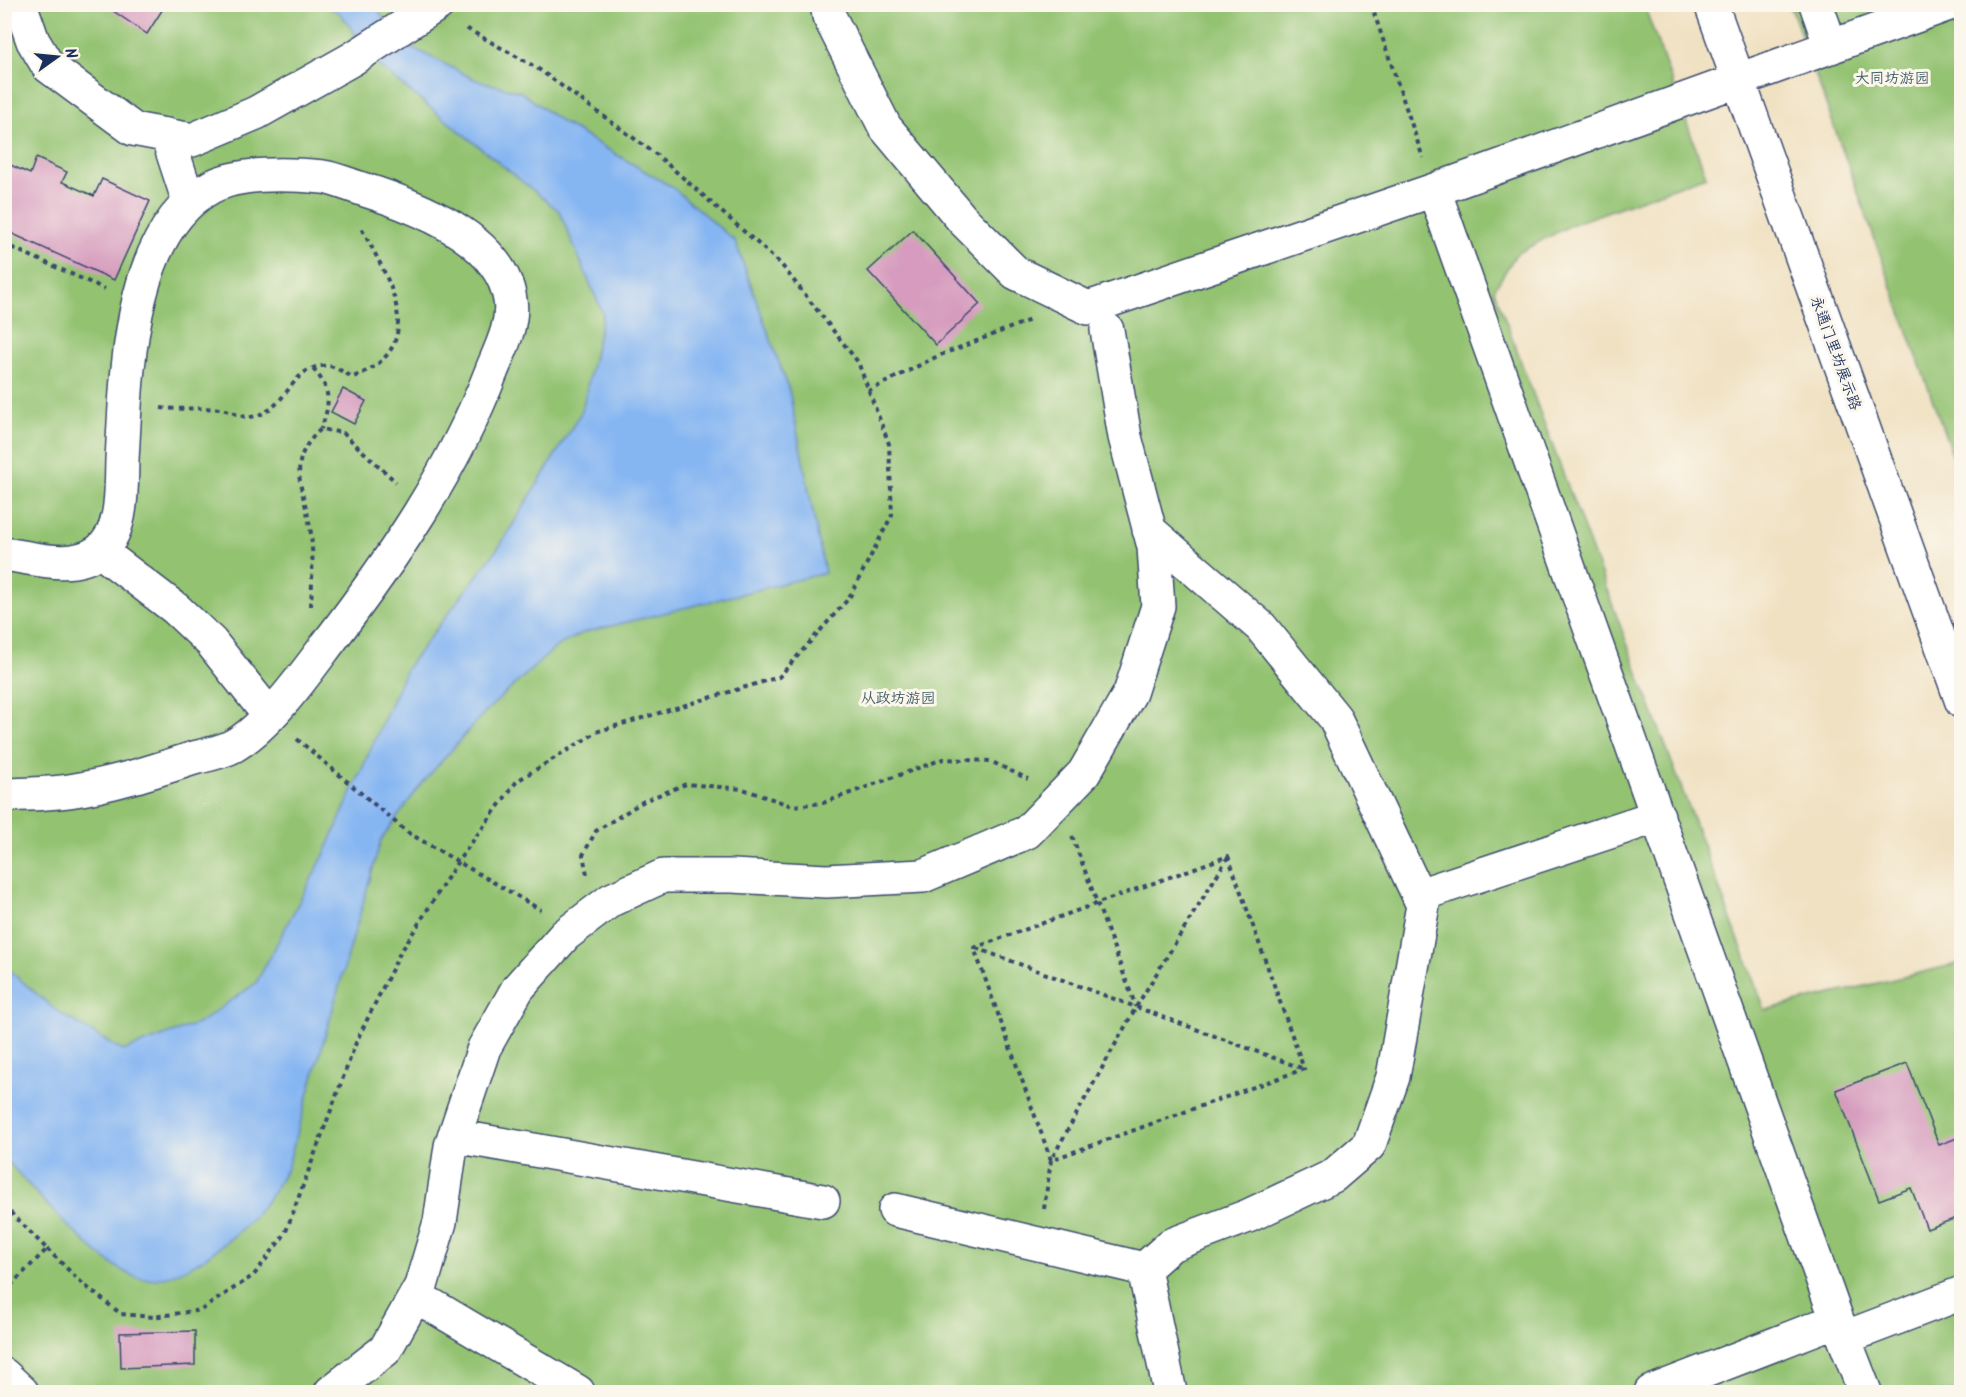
<svg xmlns="http://www.w3.org/2000/svg" width="1966" height="1397" viewBox="0 0 1966 1397" font-family="Kalam,'LXGW WenKai TC',sans-serif">
<style>
.green{fill:#93c271;stroke:#577868;stroke-width:1.5}
.water{fill:#86b6f2;stroke:#5072a8;stroke-width:1.5}
.building{fill:#d69bbe}
.lines{fill:none;stroke-linecap:round;stroke-linejoin:round}
.minor-casing{stroke:#3b4a6d;stroke-width:36}
.path{stroke:#3b4a6d;stroke-width:4;stroke-dasharray:4.5 4.5;stroke-linecap:butt}
.minor{stroke:#fff;stroke-width:33}
.labels{text-anchor:middle;stroke-width:6;stroke-linejoin:round;paint-order:stroke}
.park-label{font-size:15px;fill:#3f5b64;stroke:#fbf7ec}
.street-label{font-size:15px;fill:#1b2f5e;stroke:#fbf7ec}
</style>
<rect width="100%" height="100%" fill="#fbf7ec"/>
<filter id="ink" filterUnits="userSpaceOnUse"><feTurbulence type="fractalNoise" baseFrequency=".0167" numOctaves="2"/><feDisplacementMap in="SourceGraphic" scale="12" xChannelSelector="R" yChannelSelector="G"/><feConvolveMatrix kernelMatrix="1 2 1 2 8 2 1 2 1" color-interpolation-filters="sRGB"/></filter>
<filter id="wash" filterUnits="userSpaceOnUse"><feTurbulence type="fractalNoise" baseFrequency=".008" numOctaves="4" result="noise"/><feDisplacementMap in="SourceGraphic" scale="24" xChannelSelector="R" yChannelSelector="G"/><feGaussianBlur stdDeviation="1.35" result="paint"/><feColorMatrix in="noise" values="0 0 0 0 0 0 0 0 0 0 0 0 0 0 0 0 0 1.4 0 .05"/><feComposite in="paint" operator="in"/></filter>
<g filter="url(#wash)">
<rect width="100%" height="100%" fill="#f0e1c2"/>
<path class="green" d="M 5,5 L 1644,5 L 1706,176 L 1573,224 L 1516,254 L 1494,290 L 1765,1010 L 1961,963 L 1961,1392 L 5,1392 Z
M 1790,5 L 1961,5 L 1961,479 L 1808,54 Z"/>
<path class="water" d="M 324,5 L 374,5 L 403,43 L 476,80 L 521,92 L 563,123 L 672,187 L 735,241 L 789,390 L 825,573 L 583,633 L 557,646 L 484,713 L 419,787 L 381,840 L 287,1169 C 279,1181 272,1196 262,1207 C 239,1235 183,1283 144,1279 C 108,1276 30,1187 5,1158 L 4,966 L 58,1012 L 123,1051 L 199,1023 L 256,983 L 325,853 L 406,669 L 501,544 L 582,411 L 603,314 L 559,211 L 381,68 L 340,13 Z"/>
<g id="blocks">
<path class="building" d="M 103,4 L 166,4 L 147,34 Z
M 36,158 L 67,172 L 62,182 L 94,196 L 102,179 L 150,201 L 114,280 L 4,230 L 4,162 L 30,174 Z
M 913,230 L 980,304 L 936,345 L 868,271 Z
M 343,389 L 366,401 L 354,424 L 331,412 Z
M 1907,1063 L 1939,1145 L 1962,1136 L 1962,1216 L 1927,1229 L 1911,1188 L 1879,1200 L 1836,1090 Z
M 195,1331 L 195,1365 L 121,1368 L 120,1333 Z"/>
</g>
</g>
<g filter="url(#ink)">
<use href="#blocks" fill-opacity="0" stroke="#3b4a6d" stroke-width="1.5"/>
<g class="lines">
<defs>
<path id="minor" d="M 20,4 L 33,41 L 48,66 L 133,129 L 192,140 L 256,113 L 352,59 L 438,4
M 827,4 L 829,16 L 885,127 L 962,219 L 1016,273 L 1088,308 L 1434,190 L 1949,4
M 1711,4 L 1962,702
M 1816,4 L 1831,47
M 167,135 L 189,202
M 1434,190 L 1837,1320 L 1651,1392
M 100,551 L 176,609 L 211,642 L 269,715
M 4,554 C 34,558 72,571 99,551 C 124,532 121,488 122,460 C 127,376 127,233 211,187 C 240,172 291,174 323,177 C 336,179 349,185 362,189 C 413,205 501,237 510,300 C 514,323 501,348 492,370 C 453,471 392,560 326,646 C 303,677 267,727 233,746 C 222,752 206,755 194,758 C 154,771 111,785 69,791 C 48,794 26,794 4,795
M 1419,895 L 1658,816
M 454,1136 L 823,1201
M 895,1210 L 1144,1269 L 1170,1392
M 1144,1269 L 1171,1245 L 1248,1216 L 1333,1176 L 1369,1145 L 1393,1077 L 1423,905 L 1335,718 L 1261,627 L 1149,530
M 416,1296 L 578,1392
M 1837,1320 L 1865,1392
M 1844,1338 L 1962,1293
M 4,1375 L 22,1392
M 331,1392 L 385,1350 L 421,1286 L 440,1222 L 451,1146 L 484,1048 L 518,988 L 565,935 L 611,900 L 663,876 L 732,876 L 826,881 L 923,876 L 1027,832 L 1084,773 L 1130,693 L 1158,606 L 1154,547 L 1125,437 L 1107,330"/>
</defs>
<use href="#minor" class="minor-casing"/>
<path class="path" d="M 1371,4 L 1423,158
M 4,244 L 105,289
M 313,369 C 332,389 330,405 321,429
M 868,391 L 938,356 L 1030,320
M 161,408 C 180,410 201,407 220,409 C 231,410 241,418 251,417 C 289,411 290,363 328,366 C 335,366 346,374 353,377 C 431,348 390,280 361,228
M 311,606 C 312,581 314,553 310,527 C 304,488 284,462 321,429 L 343,433 L 396,482
M 297,739 L 407,832 L 541,910
M 1072,836 L 1136,1007
M 1228,856 L 1304,1069 L 1051,1160 L 974,948 Z
M 587,874 L 583,855 L 596,831 L 644,801 L 686,784 L 743,789 L 792,806 L 823,803 L 943,759 L 990,761 L 1028,779
M 976,948 L 1304,1069
M 4,1206 L 47,1249 L 4,1292
M 1044,1209 L 1051,1160 L 1136,1007 L 1228,857
M 47,1249 L 83,1284 L 121,1314 L 153,1317 L 201,1310 L 254,1275 L 285,1234 L 357,1040 L 399,955 L 458,861 L 517,781 L 599,731 L 779,677 L 849,598 L 892,515 L 889,444 L 858,362 L 780,263 L 657,155 L 537,68 L 464,27"/>
<use href="#minor" class="minor"/>
</g>
</g>
<g class="labels">
<g class="park-label">
<text x="1892" y="83">大同坊游园</text>
<text x="898" y="703">从政坊游园</text>
</g>
<g class="street-label">
<text transform="translate(1836 353) rotate(70)" y="5">永通门里坊展示路</text>
</g>
</g>
<rect width="1966" height="1397" fill="none" stroke="#fbf7ec" stroke-width="24"/>
<g transform="translate(57 57) rotate(75)" stroke="#fbf7ec" stroke-width="4.5" paint-order="stroke">
<path d="M0-4.5L10 22L0 15L-10 22Z" fill="#1b2f5e"/>
<text y="-9" font-size="16" font-weight="bold" text-anchor="middle" fill="#1b2f5e">N</text>
</g>
</svg>
